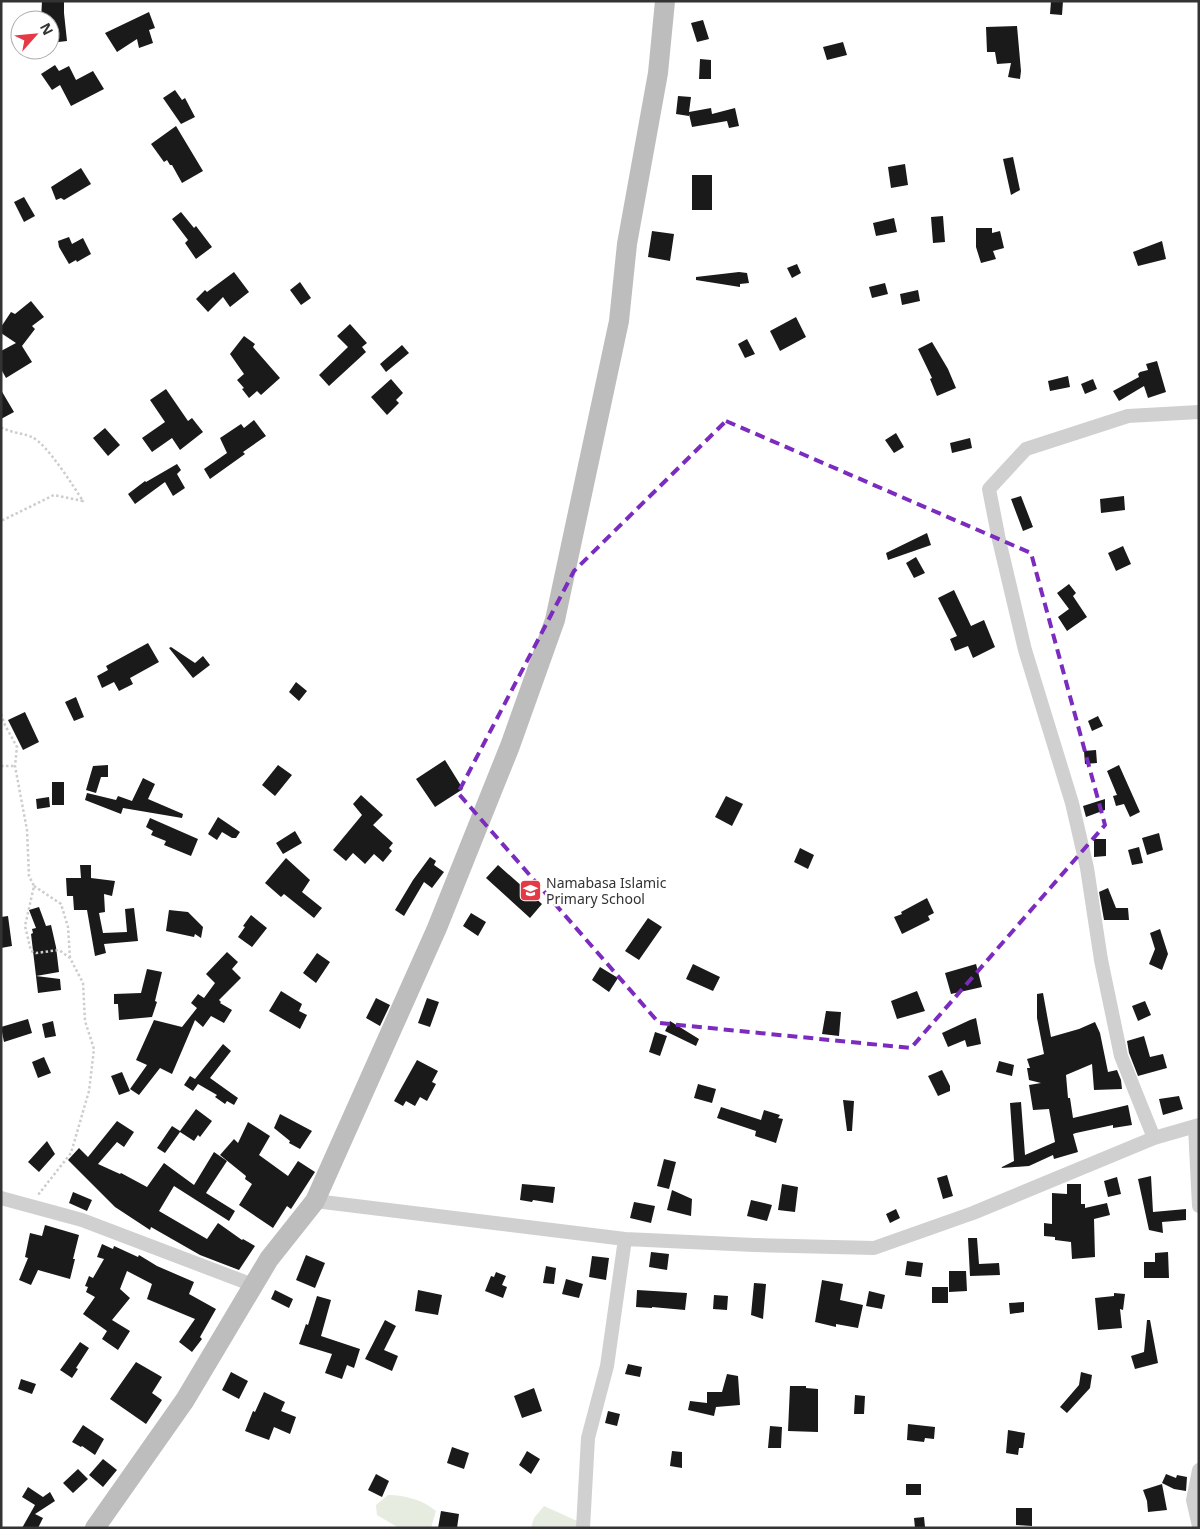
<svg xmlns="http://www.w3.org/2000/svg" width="1200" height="1529" viewBox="0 0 1200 1529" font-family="'Noto Sans',sans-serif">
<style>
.green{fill:#e6ecdf}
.building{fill:#1a1a1a}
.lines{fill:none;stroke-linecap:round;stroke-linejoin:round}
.path{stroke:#cdcdcd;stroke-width:2.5;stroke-dasharray:2.5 2.5;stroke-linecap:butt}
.street{stroke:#d0d0d0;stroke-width:14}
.secondary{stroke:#bdbdbd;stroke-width:20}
.marked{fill:none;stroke:#7b2cbf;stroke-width:4;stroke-dasharray:10 6;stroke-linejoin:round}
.labels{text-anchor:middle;stroke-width:5;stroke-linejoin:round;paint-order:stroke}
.poi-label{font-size:14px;fill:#333;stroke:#fff;text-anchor:start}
</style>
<rect width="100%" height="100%" fill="#fff"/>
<path class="green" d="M 388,1495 C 405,1495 423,1500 436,1511 L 431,1528 L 399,1528 L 377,1515 L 376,1505 Z
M 544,1506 L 586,1525 L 586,1528 L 531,1528 L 534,1518 Z"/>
<path class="building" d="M 42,1 L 64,2 L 64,13 L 67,41 L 50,43 L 50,20 L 41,20 Z
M 1051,1 L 1063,1 L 1062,15 L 1050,14 Z
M 149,12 L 155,28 L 149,30 L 153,43 L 139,48 L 137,39 L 117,52 L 105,33 Z
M 703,20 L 709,39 L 697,42 L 691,23 Z
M 1017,26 L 1021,71 L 1020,79 L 1008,77 L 1011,63 L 997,64 L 995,52 L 987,52 L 986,27 Z
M 843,42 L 847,55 L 827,60 L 823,47 Z
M 700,59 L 711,60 L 711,79 L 699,79 Z
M 55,65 L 59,71 L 69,66 L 76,80 L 93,71 L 104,89 L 71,106 L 60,85 L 52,90 L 41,74 Z
M 175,90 L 182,100 L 185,98 L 195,117 L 181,124 L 163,98 Z
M 678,96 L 691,97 L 689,112 L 711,108 L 712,114 L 735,108 L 739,126 L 729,128 L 727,121 L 692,127 L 689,114 L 689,116 L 676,114 Z
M 176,126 L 203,171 L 182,183 L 172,165 L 170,165 L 167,160 L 164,162 L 151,144 Z
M 1013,157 L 1020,190 L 1011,195 L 1003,159 Z
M 905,164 L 908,185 L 891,188 L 888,167 Z
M 81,168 L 91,184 L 64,200 L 61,198 L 56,200 L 51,187 Z
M 692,175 L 712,175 L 712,210 L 692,210 Z
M 24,197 L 35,216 L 24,222 L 14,202 Z
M 181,212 L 194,228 L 196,226 L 212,247 L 196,259 L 185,243 L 188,240 L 172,219 Z
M 943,216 L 945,242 L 933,243 L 931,217 Z
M 894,218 L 897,232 L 876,236 L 873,223 Z
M 976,228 L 992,228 L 992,233 L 1000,231 L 1004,248 L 993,251 L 996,259 L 981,263 L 976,247 Z
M 652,231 L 674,234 L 670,261 L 648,257 Z
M 69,237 L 72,244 L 83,238 L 91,254 L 77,262 L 76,260 L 69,264 L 59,247 L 58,241 Z
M 1162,241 L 1166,259 L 1138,266 L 1133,252 Z
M 797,264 L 801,273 L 792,278 L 787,268 Z
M 234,272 L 249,292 L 230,307 L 223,297 L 208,312 L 196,299 L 205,290 L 207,292 Z
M 739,272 L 747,273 L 749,283 L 740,284 L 740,287 L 696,280 L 696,277 Z
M 300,282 L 311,298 L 301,305 L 290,290 Z
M 885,283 L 888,294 L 872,298 L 869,287 Z
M 918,290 L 920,301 L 902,305 L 900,294 Z
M 31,301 L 44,317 L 32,326 L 35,329 L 22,346 L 32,362 L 6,378 L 1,369 L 1,351 L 16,343 L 1,333 L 1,327 L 11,312 L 15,314 Z
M 796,317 L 806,337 L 780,351 L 770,331 Z
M 350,324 L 367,343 L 362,347 L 366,352 L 329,386 L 319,375 L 348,347 L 337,336 Z
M 244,336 L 255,344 L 253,347 L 280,378 L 261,395 L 257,391 L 249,398 L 242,389 L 244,388 L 237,380 L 244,374 L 230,354 Z
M 747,339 L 755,354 L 745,358 L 738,344 Z
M 932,342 L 948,369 L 956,388 L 937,396 L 930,379 L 932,378 L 918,349 Z
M 402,345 L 409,353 L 386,372 L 380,364 Z
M 1157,361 L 1166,392 L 1148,398 L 1144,386 L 1119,401 L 1113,391 L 1139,377 L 1138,374 L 1140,372 L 1148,370 L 1146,364 Z
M 1068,376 L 1070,387 L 1050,391 L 1048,381 Z
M 391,379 L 403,393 L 396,400 L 399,403 L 387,415 L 371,397 Z
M 1093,379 L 1097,389 L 1085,394 L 1081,384 Z
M 166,389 L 188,421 L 192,418 L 203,432 L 180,450 L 172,438 L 152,452 L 142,438 L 165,422 L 150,400 Z
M 1,390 L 14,412 L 1,419 Z
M 254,420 L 266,436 L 243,452 L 245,454 L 210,479 L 204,469 L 227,453 L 220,438 L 241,424 L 244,428 Z
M 105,428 L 120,445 L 108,456 L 93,438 Z
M 896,433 L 904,447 L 894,453 L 885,440 Z
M 970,438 L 972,448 L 952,453 L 950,443 Z
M 177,464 L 181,470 L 177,474 L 185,488 L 173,496 L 165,482 L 135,504 L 128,494 L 145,481 L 146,482 Z
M 1021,496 L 1033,527 L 1023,531 L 1011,499 Z
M 1124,496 L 1125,510 L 1101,513 L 1100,499 Z
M 927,533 L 931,545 L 888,560 L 886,553 Z
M 1123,546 L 1131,564 L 1116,571 L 1108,553 Z
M 916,557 L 925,573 L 914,578 L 906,563 Z
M 1069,584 L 1076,593 L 1073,596 L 1087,617 L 1067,631 L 1058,617 L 1069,609 L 1057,593 Z
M 954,590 L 971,626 L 984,620 L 995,647 L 973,658 L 968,646 L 955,651 L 950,639 L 957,636 L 938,598 Z
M 148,643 L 159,662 L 130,678 L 133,684 L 119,691 L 114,682 L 102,688 L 97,676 L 108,670 L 106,666 Z
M 171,647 L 195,663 L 203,656 L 210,665 L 193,678 L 169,648 Z
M 296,682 L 307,691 L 299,701 L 289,692 Z
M 76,697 L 84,717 L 74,721 L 65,702 Z
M 25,712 L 39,742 L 23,750 L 8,720 Z
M 1098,716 L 1103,726 L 1092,731 L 1088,721 Z
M 1096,750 L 1097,763 L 1085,764 L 1084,751 Z
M 445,760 L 463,789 L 435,807 L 416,779 Z
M 108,765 L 108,777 L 101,777 L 96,793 L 86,790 L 93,766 Z
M 278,765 L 292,775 L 275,796 L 262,785 Z
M 1119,765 L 1140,812 L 1130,817 L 1124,804 L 1116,806 L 1113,796 L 1117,795 L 1107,771 Z
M 143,778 L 155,784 L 148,799 L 183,814 L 182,818 L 123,808 L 121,814 L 85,800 L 87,793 L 116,800 L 118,796 L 132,801 Z
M 52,782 L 64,782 L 64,805 L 52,805 Z
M 361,795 L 383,815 L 373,825 L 393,843 L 389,848 L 392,851 L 383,862 L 374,854 L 365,864 L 353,853 L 346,861 L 333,850 L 362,815 L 353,804 Z
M 726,796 L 743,804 L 732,826 L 715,817 Z
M 49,797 L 50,807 L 37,809 L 36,799 Z
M 1105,799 L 1105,810 L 1086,817 L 1083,806 Z
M 218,817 L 240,832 L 236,838 L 232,838 L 222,832 L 217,840 L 208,834 Z
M 150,818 L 198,839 L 191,856 L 164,845 L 166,841 L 151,835 L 153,831 L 146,827 Z
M 295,831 L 302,843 L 283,854 L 276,843 Z
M 1159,833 L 1163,850 L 1147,855 L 1142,838 Z
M 1094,839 L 1106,839 L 1106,856 L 1094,857 Z
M 1139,847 L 1143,863 L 1132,865 L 1128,850 Z
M 800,848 L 814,855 L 808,869 L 794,862 Z
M 430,857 L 436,861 L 434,865 L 444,872 L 432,888 L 424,882 L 404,916 L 395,910 L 413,880 Z
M 286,858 L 310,880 L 302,892 L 322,908 L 314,918 L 284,894 L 281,897 L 265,883 Z
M 80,865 L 91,865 L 91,878 L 115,881 L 112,896 L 104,894 L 105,912 L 99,913 L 103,933 L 127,932 L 125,909 L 134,908 L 138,941 L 104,944 L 106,953 L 95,956 L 87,910 L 74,910 L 73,896 L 67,896 L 66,878 L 81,878 Z
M 498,865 L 542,904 L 530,918 L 486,878 Z
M 1108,888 L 1116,908 L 1128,908 L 1129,920 L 1104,920 L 1099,892 Z
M 927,898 L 934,913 L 928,916 L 930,920 L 902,934 L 894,917 L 902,914 L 901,912 Z
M 39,907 L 46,926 L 51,925 L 56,947 L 59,972 L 36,976 L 31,934 L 33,933 L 32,929 L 36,928 L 29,910 Z
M 169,910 L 188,912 L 203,927 L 201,938 L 195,934 L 194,937 L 166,931 Z
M 471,913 L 486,922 L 478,936 L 463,926 Z
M 251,915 L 267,928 L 252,947 L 238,937 L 245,927 L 243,926 Z
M 8,916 L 12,946 L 1,948 L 1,917 Z
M 648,918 L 662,927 L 639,960 L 625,951 Z
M 1160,929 L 1168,954 L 1162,970 L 1149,964 L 1155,949 L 1150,933 Z
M 227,952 L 238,962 L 232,969 L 241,978 L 219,1000 L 221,1002 L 220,1003 L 232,1010 L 224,1023 L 211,1016 L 203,1027 L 195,1020 L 172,1074 L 160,1068 L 139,1095 L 130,1089 L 147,1065 L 136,1060 L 154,1020 L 182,1027 L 197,1008 L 191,1003 L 198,994 L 204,998 L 215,983 L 206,974 Z
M 317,953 L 330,962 L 316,983 L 303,973 Z
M 693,964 L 720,977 L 713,991 L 686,979 Z
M 976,964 L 982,987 L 951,994 L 945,973 Z
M 600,967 L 618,978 L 609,992 L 592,980 Z
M 147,969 L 162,972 L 155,1001 L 157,1002 L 152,1017 L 119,1020 L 118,1004 L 114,1004 L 114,994 L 141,993 Z
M 36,976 L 60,979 L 61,990 L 38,993 Z
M 281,991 L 302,1004 L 299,1011 L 307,1015 L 300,1029 L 269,1011 Z
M 917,991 L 925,1011 L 897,1019 L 891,1001 Z
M 1043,993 L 1051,1037 L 1079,1029 L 1095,1022 L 1100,1033 L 1108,1072 L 1117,1070 L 1121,1080 L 1122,1089 L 1094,1090 L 1092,1064 L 1066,1075 L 1068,1098 L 1070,1098 L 1073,1118 L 1128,1105 L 1132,1125 L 1113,1128 L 1113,1125 L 1076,1133 L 1073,1134 L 1078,1152 L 1054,1159 L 1053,1155 L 1029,1166 L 1000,1168 L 1014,1161 L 1010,1103 L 1021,1102 L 1025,1155 L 1055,1142 L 1049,1109 L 1033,1110 L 1029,1085 L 1041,1083 L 1029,1080 L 1027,1068 L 1030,1068 L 1027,1059 L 1044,1054 L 1037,1018 L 1037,994 Z
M 376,998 L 390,1005 L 380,1026 L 366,1018 Z
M 427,998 L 439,1002 L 430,1027 L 418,1023 Z
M 1145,1001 L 1151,1015 L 1138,1021 L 1132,1006 Z
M 826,1011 L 841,1012 L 839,1036 L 822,1034 Z
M 976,1018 L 981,1044 L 967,1047 L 965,1040 L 948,1047 L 942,1033 L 970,1020 Z
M 28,1019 L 32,1033 L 4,1042 L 1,1027 Z
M 53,1021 L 56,1036 L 45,1038 L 42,1024 Z
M 670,1021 L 699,1039 L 696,1046 L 665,1031 Z
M 655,1032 L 667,1036 L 660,1056 L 649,1052 Z
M 1144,1036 L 1150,1057 L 1163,1054 L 1167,1068 L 1138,1076 L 1129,1053 L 1127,1041 Z
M 223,1044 L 231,1051 L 210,1078 L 238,1098 L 234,1105 L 227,1101 L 225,1104 L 215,1097 L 217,1095 L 198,1084 L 193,1091 L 184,1085 L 190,1076 L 195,1079 Z
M 44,1057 L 51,1073 L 38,1078 L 32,1062 Z
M 417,1060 L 438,1071 L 432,1082 L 436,1084 L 427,1101 L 420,1097 L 415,1106 L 406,1101 L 403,1106 L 394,1101 Z
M 999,1061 L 1014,1065 L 1012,1076 L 996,1072 Z
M 942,1070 L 950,1086 L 950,1091 L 938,1096 L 928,1076 Z
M 122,1072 L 130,1091 L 119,1095 L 111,1076 Z
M 698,1084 L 716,1089 L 712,1103 L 694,1098 Z
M 1179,1096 L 1183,1109 L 1163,1115 L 1159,1099 Z
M 843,1100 L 854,1101 L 852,1131 L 847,1131 Z
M 721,1107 L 761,1120 L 764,1110 L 780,1115 L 778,1118 L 783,1119 L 776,1143 L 755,1136 L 756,1131 L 717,1118 Z
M 196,1109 L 212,1121 L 200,1137 L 198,1135 L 194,1141 L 180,1132 L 165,1153 L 157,1148 L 172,1126 L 180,1131 Z
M 280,1114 L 312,1131 L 300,1149 L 289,1143 L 290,1141 L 274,1128 Z
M 117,1121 L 134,1132 L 124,1147 L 117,1142 L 98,1164 L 120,1174 L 121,1173 L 147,1187 L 164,1163 L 194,1185 L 214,1152 L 227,1161 L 206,1193 L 235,1211 L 229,1221 L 174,1186 L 159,1211 L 207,1239 L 218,1223 L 242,1240 L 243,1239 L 255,1246 L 239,1270 L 200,1255 L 151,1227 L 150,1230 L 115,1207 L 68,1160 L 79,1148 L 88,1157 Z
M 248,1122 L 270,1136 L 259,1155 L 288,1176 L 298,1161 L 315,1172 L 291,1209 L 287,1206 L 273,1228 L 239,1205 L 252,1184 L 245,1179 L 246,1176 L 220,1155 L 234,1139 L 238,1143 Z
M 47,1141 L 55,1154 L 39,1172 L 28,1162 Z
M 664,1159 L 676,1162 L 669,1189 L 657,1186 Z
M 947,1175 L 953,1196 L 943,1199 L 937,1178 Z
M 1151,1176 L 1153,1212 L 1186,1209 L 1186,1220 L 1162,1222 L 1163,1233 L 1149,1230 L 1138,1179 Z
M 1117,1177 L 1121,1194 L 1108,1197 L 1104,1181 Z
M 522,1184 L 555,1187 L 553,1203 L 533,1200 L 532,1202 L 520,1200 Z
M 782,1184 L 798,1187 L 795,1212 L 778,1210 Z
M 1067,1184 L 1081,1184 L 1081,1204 L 1085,1204 L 1085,1208 L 1107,1203 L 1110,1215 L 1094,1219 L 1095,1257 L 1072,1259 L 1071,1242 L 1055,1240 L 1055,1237 L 1044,1236 L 1044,1223 L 1052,1224 L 1052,1193 L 1067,1194 Z
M 672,1190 L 692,1199 L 691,1216 L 667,1210 Z
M 73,1192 L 92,1200 L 87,1211 L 69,1203 Z
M 751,1200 L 772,1205 L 767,1221 L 747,1216 Z
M 634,1202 L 655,1206 L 651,1223 L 630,1218 Z
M 896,1209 L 900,1218 L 890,1223 L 886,1214 Z
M 45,1225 L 79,1235 L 73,1259 L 75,1259 L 70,1279 L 38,1270 L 31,1285 L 19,1280 L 28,1258 L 25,1257 L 30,1233 L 42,1236 Z
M 968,1238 L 977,1238 L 979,1264 L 999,1263 L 1000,1275 L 970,1276 Z
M 102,1244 L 113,1249 L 114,1246 L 138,1257 L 139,1255 L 157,1266 L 194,1282 L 189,1294 L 216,1309 L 200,1337 L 202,1339 L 192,1352 L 179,1342 L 195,1319 L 147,1299 L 152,1284 L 127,1271 L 120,1289 L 130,1298 L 112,1320 L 130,1331 L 118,1350 L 102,1339 L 107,1331 L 83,1314 L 95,1297 L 86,1292 L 88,1287 L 85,1286 L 89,1276 L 93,1278 L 104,1259 L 97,1257 Z
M 651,1252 L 669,1254 L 667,1270 L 649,1267 Z
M 1168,1252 L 1169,1278 L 1144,1278 L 1144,1262 L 1155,1262 L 1155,1253 Z
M 306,1255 L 325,1263 L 315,1288 L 296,1280 Z
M 592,1256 L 609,1258 L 606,1280 L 589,1277 Z
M 907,1261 L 923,1263 L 921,1277 L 905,1275 Z
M 546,1266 L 556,1268 L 554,1284 L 543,1283 Z
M 949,1271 L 966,1271 L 967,1291 L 949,1292 Z
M 496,1272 L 506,1276 L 502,1285 L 507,1287 L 503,1298 L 485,1291 L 491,1276 L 494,1277 Z
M 566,1279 L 583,1284 L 579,1298 L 562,1294 Z
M 822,1280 L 843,1284 L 840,1300 L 863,1305 L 858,1328 L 836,1324 L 836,1327 L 815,1322 Z
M 754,1283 L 766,1284 L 763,1319 L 751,1315 Z
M 932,1287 L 948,1287 L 948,1303 L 932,1303 Z
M 275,1290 L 293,1299 L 289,1308 L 271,1299 Z
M 418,1290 L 442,1295 L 438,1315 L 415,1311 Z
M 637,1290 L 687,1293 L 685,1310 L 652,1307 L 652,1308 L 636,1307 Z
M 869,1291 L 885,1295 L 882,1309 L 866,1306 Z
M 1114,1293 L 1125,1294 L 1123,1310 L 1120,1309 L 1122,1328 L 1098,1330 L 1095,1298 L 1114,1296 Z
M 714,1295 L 728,1296 L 727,1310 L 713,1309 Z
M 317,1296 L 331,1300 L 321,1336 L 360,1349 L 354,1368 L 347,1365 L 342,1379 L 325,1373 L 332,1354 L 299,1344 L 306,1324 L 308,1325 Z
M 1024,1302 L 1024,1312 L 1010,1314 L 1009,1303 Z
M 385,1320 L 396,1326 L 384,1350 L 398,1356 L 392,1371 L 365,1359 Z
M 1147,1320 L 1150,1320 L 1158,1363 L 1135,1369 L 1131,1356 L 1144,1352 Z
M 80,1342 L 89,1348 L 76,1368 L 78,1369 L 72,1378 L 60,1370 Z
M 136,1362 L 162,1377 L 152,1393 L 162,1400 L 146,1424 L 110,1399 Z
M 628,1364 L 642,1367 L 640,1377 L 625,1374 Z
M 231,1372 L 248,1381 L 239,1399 L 222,1390 Z
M 1081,1372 L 1092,1375 L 1090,1388 L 1067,1413 L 1060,1407 L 1079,1385 Z
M 727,1374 L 738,1376 L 740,1405 L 716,1407 L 714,1416 L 688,1410 L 690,1401 L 707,1403 L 707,1392 L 722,1392 Z
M 21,1379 L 36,1384 L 32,1394 L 18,1389 Z
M 790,1386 L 806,1386 L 806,1388 L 818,1389 L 818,1432 L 788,1431 Z
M 534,1388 L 542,1411 L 522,1418 L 514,1396 Z
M 264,1392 L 285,1402 L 281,1411 L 296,1417 L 290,1434 L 274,1427 L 269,1440 L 245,1431 L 253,1411 L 255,1412 Z
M 855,1395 L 865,1396 L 864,1414 L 854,1414 Z
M 608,1411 L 620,1414 L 617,1426 L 605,1423 Z
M 908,1424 L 935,1427 L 934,1439 L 925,1438 L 924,1442 L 907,1440 Z
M 83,1425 L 104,1439 L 95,1455 L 82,1446 L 81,1447 L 72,1442 Z
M 770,1426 L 782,1427 L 781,1448 L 768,1448 Z
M 1008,1430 L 1025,1433 L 1023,1448 L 1019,1448 L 1018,1455 L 1006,1453 Z
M 452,1447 L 469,1453 L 464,1469 L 447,1463 Z
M 527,1451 L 540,1459 L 531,1474 L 519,1465 Z
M 672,1451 L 682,1452 L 682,1468 L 670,1466 Z
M 103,1459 L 117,1470 L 103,1487 L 89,1475 Z
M 78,1469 L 88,1479 L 73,1493 L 63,1483 Z
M 376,1474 L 389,1481 L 382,1497 L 368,1490 Z
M 1166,1474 L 1176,1478 L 1177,1475 L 1187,1477 L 1186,1491 L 1174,1489 L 1162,1483 Z
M 906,1484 L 921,1484 L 921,1495 L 906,1495 Z
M 1162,1484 L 1167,1510 L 1148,1512 L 1147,1501 L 1143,1490 Z
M 28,1487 L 43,1497 L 50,1492 L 55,1501 L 35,1514 L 43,1518 L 38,1528 L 22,1528 L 35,1505 L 22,1497 Z
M 1016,1508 L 1032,1508 L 1032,1526 L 1016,1525 Z
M 441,1511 L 459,1514 L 457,1528 L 438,1528 Z
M 924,1517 L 925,1527 L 915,1528 L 914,1518 Z"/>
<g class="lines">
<path class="path" d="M 1,429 L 3,428 C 12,433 22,433 32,437 C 48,445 73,486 83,501 L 54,495 L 1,521
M 1,714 L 5,725 L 17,747 L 15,766 L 27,830 L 29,876 L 34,886 L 25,926 L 31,951 L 36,953 L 59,950 L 70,958 L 83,983 L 85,1021 L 94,1049 L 89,1091 L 71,1153 L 38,1195
M 1,766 L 15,766
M 34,886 L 61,904 L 68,927 L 70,958"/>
<path class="street" d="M 1195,1127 L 1199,1206
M 1154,1138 L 1121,1056 L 1101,960 L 1087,868 L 1072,803 L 1025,650 L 999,540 L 989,489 L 1026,449 L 1128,416 L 1199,412
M 1,1198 L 82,1220 L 253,1285
M 315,1201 L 625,1239 L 754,1245 L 874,1248 L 973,1213 L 1154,1138 L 1199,1125
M 1199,1470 L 1193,1500 L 1199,1526
M 583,1528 L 588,1438 L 607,1366 L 625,1239"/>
<path class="secondary" d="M 95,1528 L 185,1400 L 269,1259 L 315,1201 L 437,928 L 510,746 L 555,620 L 619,321 L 627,244 L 658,73 L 665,1"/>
</g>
<path class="marked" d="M 726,421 L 1031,553 L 1105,825 L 911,1048 L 659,1023 L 458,793 L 574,571 Z"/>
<defs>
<symbol id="school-square" viewBox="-11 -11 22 22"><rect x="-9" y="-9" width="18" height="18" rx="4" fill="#e63946" stroke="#fff"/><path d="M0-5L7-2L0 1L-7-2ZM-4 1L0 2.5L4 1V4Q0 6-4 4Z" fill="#fff"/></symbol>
</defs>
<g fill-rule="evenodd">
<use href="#school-square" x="518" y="878" width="25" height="25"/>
</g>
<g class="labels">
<g class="poi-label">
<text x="546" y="888">Namabasa Islamic<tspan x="546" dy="16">Primary School</tspan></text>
</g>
</g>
<rect width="1200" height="1529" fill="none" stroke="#333333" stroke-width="5"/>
<g transform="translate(35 35) rotate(63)"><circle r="24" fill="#ffffff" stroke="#adadad"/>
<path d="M0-4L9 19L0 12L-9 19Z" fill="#e63946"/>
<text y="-8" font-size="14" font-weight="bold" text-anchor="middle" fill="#333333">N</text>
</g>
</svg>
